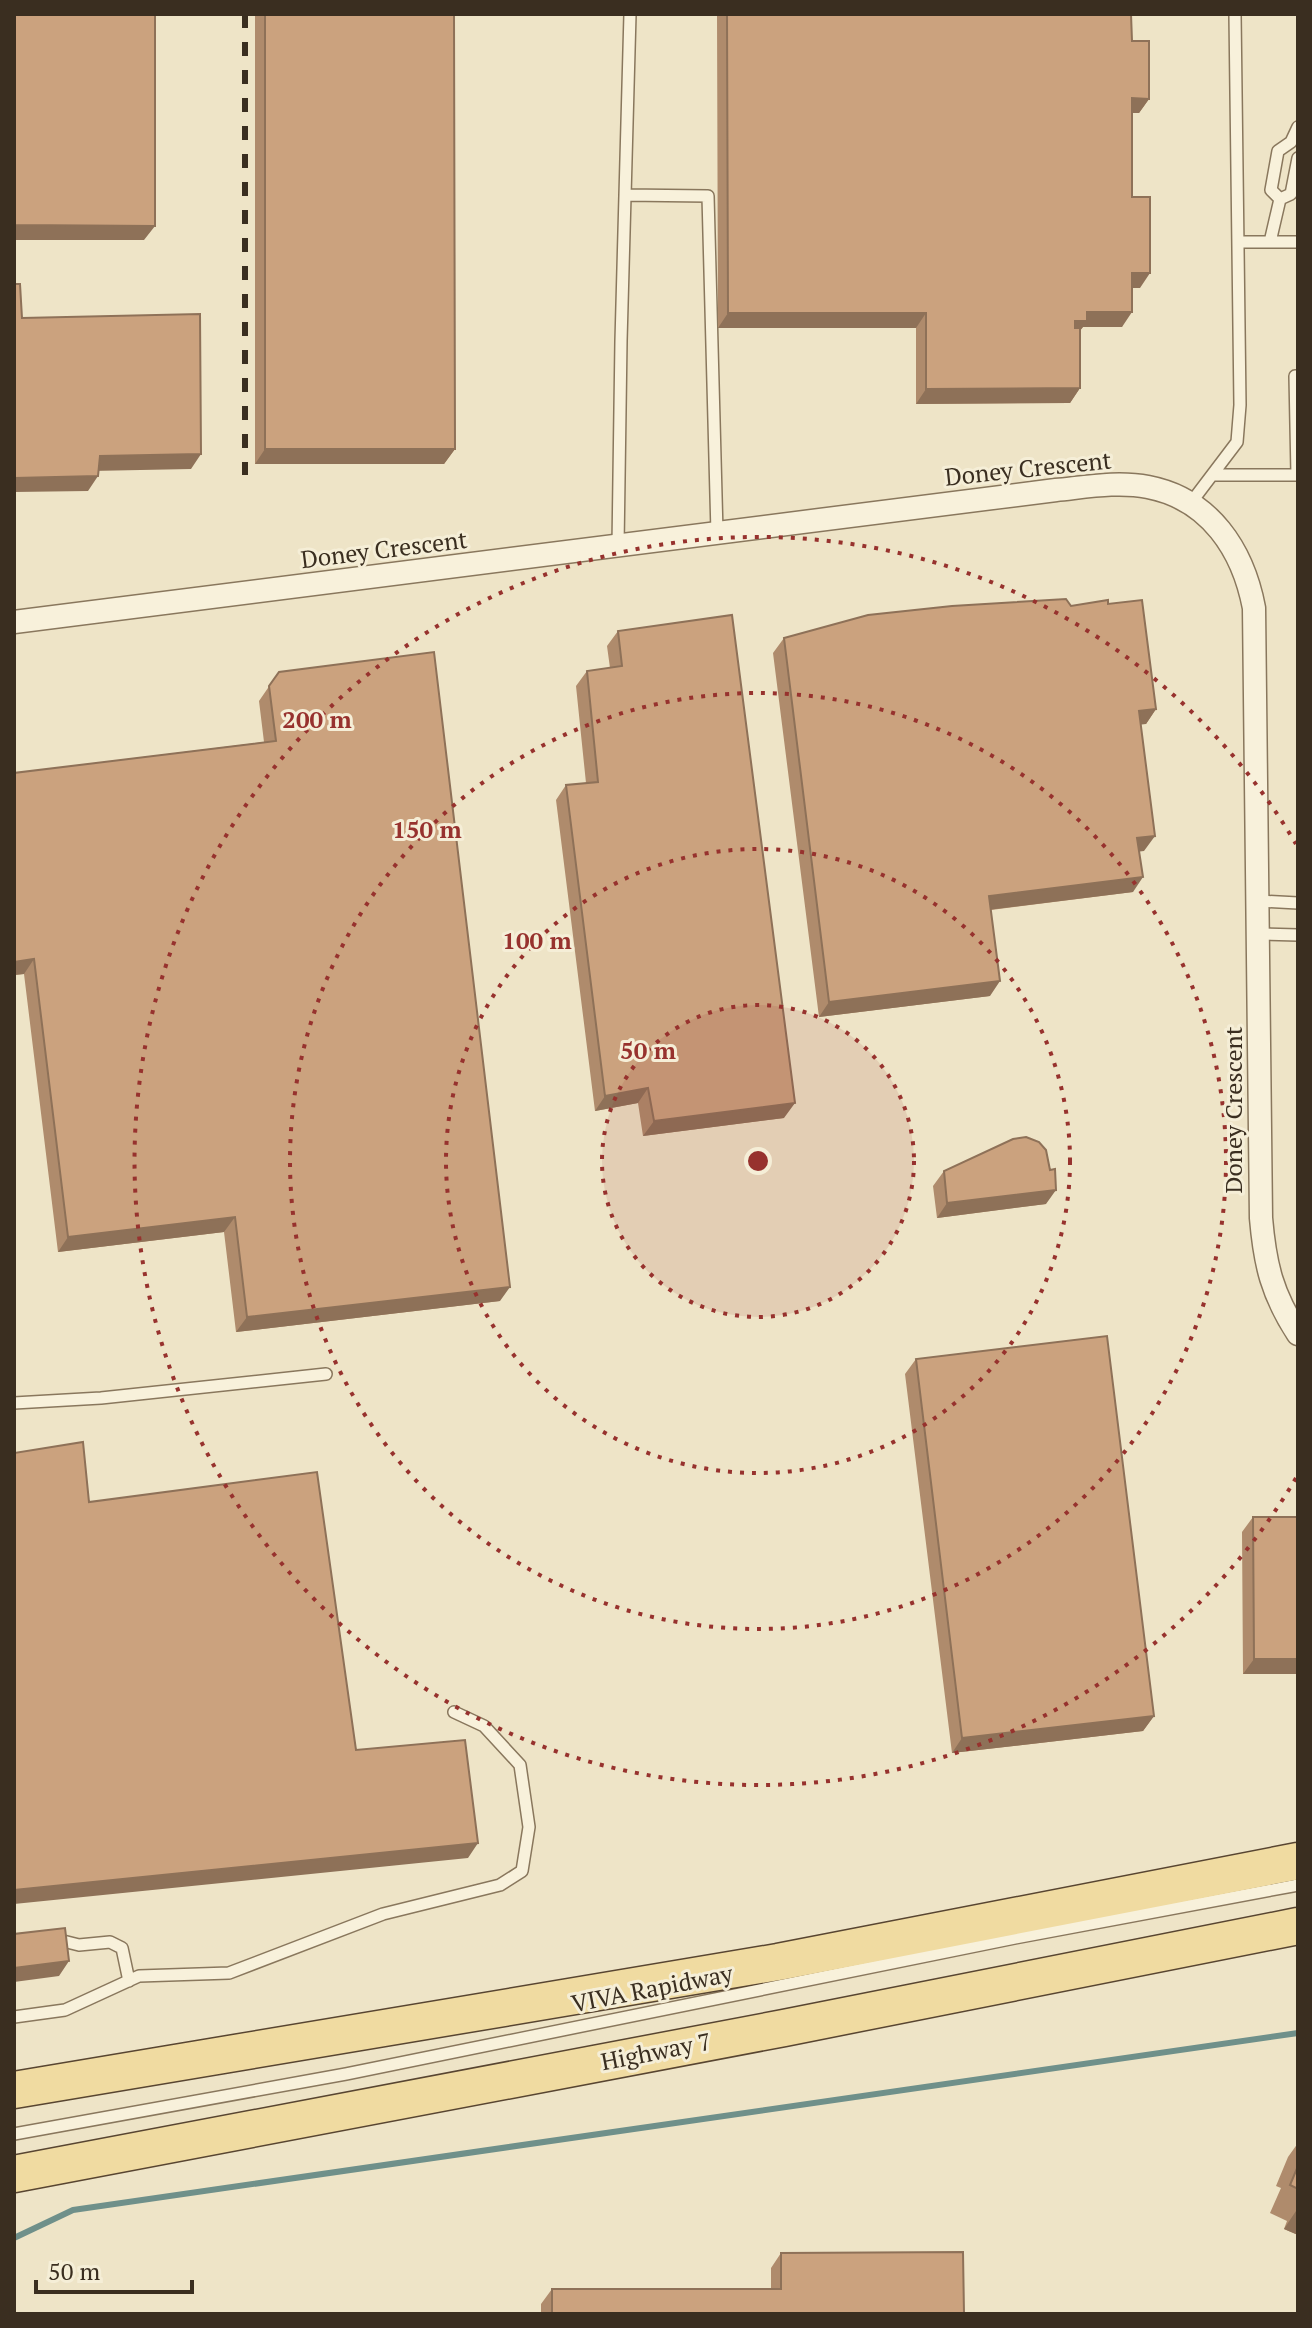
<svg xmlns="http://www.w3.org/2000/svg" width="1312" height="2328" viewBox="0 0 1312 2328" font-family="'PT Serif',serif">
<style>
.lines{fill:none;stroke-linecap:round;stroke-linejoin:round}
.stream{stroke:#6f908a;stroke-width:6}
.lane-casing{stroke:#89775d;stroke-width:14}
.street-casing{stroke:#89775d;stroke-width:25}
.primary-casing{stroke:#584531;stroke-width:39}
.lane{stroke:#f8f1db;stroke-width:11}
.street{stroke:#f8f1db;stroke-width:22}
.primary{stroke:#f0dba1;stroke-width:36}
.rail{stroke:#3a2e20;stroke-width:6;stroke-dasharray:14 14;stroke-linecap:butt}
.wall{fill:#af8b6c}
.shaded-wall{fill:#8e7158}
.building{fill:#cba27e;stroke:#8e7158;stroke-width:2}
.ring{fill:none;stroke:#97322e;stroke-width:4;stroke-dasharray:4 8}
.labels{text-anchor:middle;stroke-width:6;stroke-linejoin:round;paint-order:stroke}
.street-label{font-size:24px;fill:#3a2e20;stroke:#f5eed7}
.centre{fill:#97322e;stroke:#f5eed7;stroke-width:4}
.ring-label{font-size:24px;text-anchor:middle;font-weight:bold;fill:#97322e;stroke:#f5eed7;stroke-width:6;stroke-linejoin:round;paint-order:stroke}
</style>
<rect width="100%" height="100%" fill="#eee4c7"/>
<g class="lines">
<path class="stream" d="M 14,2238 L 73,2210 L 1298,2033"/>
<defs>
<path id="lane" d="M 625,195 L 708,196 L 717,533
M 1280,199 L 1271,190 L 1278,151 L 1291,142 L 1298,127
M 1280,199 L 1291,194 L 1298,158
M 1238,242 L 1298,242
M 1270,242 L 1280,199
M 1213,475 L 1298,475
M 1297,475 L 1295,376 L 1298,376
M 1190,504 L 1237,442 L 1240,405 L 1235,14
M 618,546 L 621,341 L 630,14
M 1259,901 L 1298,903
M 1258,934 L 1298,935
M 14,1403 L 101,1398 L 326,1374
M 55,1939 L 79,1945 L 110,1942 L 122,1948 L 129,1981
M 14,2017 L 65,2010 L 139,1976 L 229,1973 L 383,1914 L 500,1885 L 522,1871 L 529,1827 L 520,1765 L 484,1726 L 454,1712
M 14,2134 L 346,2074 L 1015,1938 L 1298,1885"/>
<path id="street" d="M 14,622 L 1056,490 C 1086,487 1118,481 1148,487 C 1210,499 1243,550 1254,608 L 1261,1218 C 1265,1265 1272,1294 1298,1334"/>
<path id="primary" d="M 14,2090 L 778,1962 L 1298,1861
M 14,2174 L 784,2028 L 1298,1926"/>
</defs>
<use href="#lane" class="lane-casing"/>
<use href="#street" class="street-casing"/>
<use href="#primary" class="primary-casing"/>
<use href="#lane" class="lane"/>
<use href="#street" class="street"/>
<use href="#primary" class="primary"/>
<path class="rail" d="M 245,14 L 245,475"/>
</g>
<path class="wall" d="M 255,14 L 454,14 L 455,449 L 444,464 L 255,464 Z
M 717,14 L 1131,14 L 1132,41 L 1149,99 L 1139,113 L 1132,113 L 1132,197 L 1140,288 L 1132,288 L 1122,327 L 1083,327 L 1080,330 L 1080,388 L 1070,403 L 916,404 L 916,328 L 718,328 Z
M 1108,604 L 1156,709 L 1146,724 L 1141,724 L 1144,851 L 1139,851 L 1133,892 L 991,910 L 990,996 L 819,1017 L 773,653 L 784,638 L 1071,606 Z
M 618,631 L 784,1118 L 643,1136 L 638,1103 L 595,1111 L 556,800 L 566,785 L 586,783 L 576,686 L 587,671 L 610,668 L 607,646 Z
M 279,672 L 500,1301 L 236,1332 L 224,1232 L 58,1252 L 24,974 L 14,975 L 14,773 L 264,742 L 259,701 Z
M 944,1171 L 1046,1204 L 937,1218 L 933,1186 Z
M 916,1359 L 1154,1716 L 1143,1731 L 952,1753 L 905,1374 Z
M 1253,1517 L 1298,1517 L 1298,1674 L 1243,1674 L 1242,1532 Z
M 1298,2143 L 1298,2235 L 1284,2229 L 1287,2221 L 1270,2213 L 1281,2188 L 1276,2186 L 1288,2157 Z
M 781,2253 L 964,2314 L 541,2314 L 541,2304 L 552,2289 L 771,2289 L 771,2268 Z"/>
<path class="shaded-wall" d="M 1132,98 L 1149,99 L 1139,113 L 1121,113 Z
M 14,225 L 155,226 L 144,240 L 14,240 Z
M 1132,273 L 1150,273 L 1140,288 L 1122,288 Z
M 1087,312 L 1132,312 L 1122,327 L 1083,327 L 1076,336 L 1064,336 L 1075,321 Z
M 728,313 L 926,313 L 916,328 L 718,328 Z
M 1080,388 L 1070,403 L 916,404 L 926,389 Z
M 265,449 L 455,449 L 444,464 L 255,464 Z
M 201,454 L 191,469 L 90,471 L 100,456 Z
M 98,476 L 88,491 L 14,492 L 14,478 Z
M 1156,709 L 1146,724 L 1128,726 L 1139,711 Z
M 1155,836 L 1144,851 L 1127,853 L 1137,838 Z
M 1143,877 L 1133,892 L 979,911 L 989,896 Z
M 34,959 L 24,974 L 14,975 L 14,962 Z
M 1000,981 L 990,996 L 819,1017 L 829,1002 Z
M 648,1088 L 638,1103 L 595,1111 L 605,1096 Z
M 795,1103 L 784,1118 L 643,1136 L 654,1121 Z
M 1056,1190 L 1046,1204 L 937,1218 L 947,1203 Z
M 235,1217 L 224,1232 L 58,1252 L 68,1237 Z
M 510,1287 L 500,1301 L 236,1332 L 247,1317 Z
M 1254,1659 L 1298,1659 L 1298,1674 L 1243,1674 Z
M 1154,1716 L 1143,1731 L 952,1753 L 962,1738 Z
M 478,1843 L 468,1858 L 14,1904 L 14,1890 Z
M 69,1961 L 59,1976 L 14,1982 L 14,1968 Z
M 1298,2208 L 1298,2235 L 1284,2229 Z"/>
<path class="building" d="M 14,14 L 155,14 L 155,226 L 14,225 Z
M 265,14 L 454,14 L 455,449 L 265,449 Z
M 727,14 L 1131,14 L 1132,41 L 1149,41 L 1149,99 L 1132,98 L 1132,197 L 1150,197 L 1150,273 L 1132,273 L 1132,312 L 1087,312 L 1087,321 L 1075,321 L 1075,328 L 1080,328 L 1080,388 L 926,389 L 926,313 L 728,313 Z
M 14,284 L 20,284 L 22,318 L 200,314 L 201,454 L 100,456 L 98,476 L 14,478 Z
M 1066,599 L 1071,606 L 1108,600 L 1108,604 L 1142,600 L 1156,709 L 1139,711 L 1155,836 L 1137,838 L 1143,877 L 989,896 L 1000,981 L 829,1002 L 784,638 L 868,615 L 952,606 Z
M 732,615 L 795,1103 L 654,1121 L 648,1088 L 605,1096 L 566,785 L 598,782 L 587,671 L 622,666 L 618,631 Z
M 434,652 L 510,1287 L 247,1317 L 235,1217 L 68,1237 L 34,959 L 14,962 L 14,804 L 15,804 L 14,773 L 276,741 L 269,686 L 279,672 Z
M 1026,1137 L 1039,1142 L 1046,1150 L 1050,1170 L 1055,1169 L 1056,1190 L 947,1203 L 944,1171 L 1013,1139 Z
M 1107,1336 L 1154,1716 L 962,1738 L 916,1359 Z
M 83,1442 L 89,1502 L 317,1472 L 356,1750 L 465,1740 L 478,1843 L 14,1890 L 14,1453 Z
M 1253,1517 L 1298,1517 L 1298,1659 L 1254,1659 Z
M 65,1928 L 69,1961 L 14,1968 L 14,1934 Z
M 1298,2166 L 1298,2189 L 1290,2185 Z
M 963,2252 L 964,2314 L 552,2314 L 552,2289 L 781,2289 L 781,2253 Z"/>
<circle cx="758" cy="1161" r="156" fill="#97322e" fill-opacity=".12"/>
<g class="ring">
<circle cx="758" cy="1161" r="156"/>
<circle cx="758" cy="1161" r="312"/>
<circle cx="758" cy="1161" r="468"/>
<path d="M1296 1478A624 624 0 1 1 1296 844"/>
</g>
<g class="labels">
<g class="street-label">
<text transform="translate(1028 469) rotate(-6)" y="8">Doney Crescent</text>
<text transform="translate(384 550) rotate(-7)" y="8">Doney Crescent</text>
<text transform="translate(1234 1110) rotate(-90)" y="8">Doney Crescent</text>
<text transform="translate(652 1989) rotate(-11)" y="8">VIVA Rapidway</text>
<text transform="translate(656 2052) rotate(-11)" y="8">Highway 7</text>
</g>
</g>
<circle cx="758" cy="1161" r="12" class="centre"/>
<g class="ring-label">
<text x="317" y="728">200 m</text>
<text x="427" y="838">150 m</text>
<text x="537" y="949">100 m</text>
<text x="648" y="1059">50 m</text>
</g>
<rect width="1312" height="2328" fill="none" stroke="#3a2e20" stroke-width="32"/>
<path d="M36 2280v12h156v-12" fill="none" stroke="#3a2e20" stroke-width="4"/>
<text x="48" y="2280" font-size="24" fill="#3a2e20" stroke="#f5eed7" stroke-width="6" paint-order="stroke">50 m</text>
</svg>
